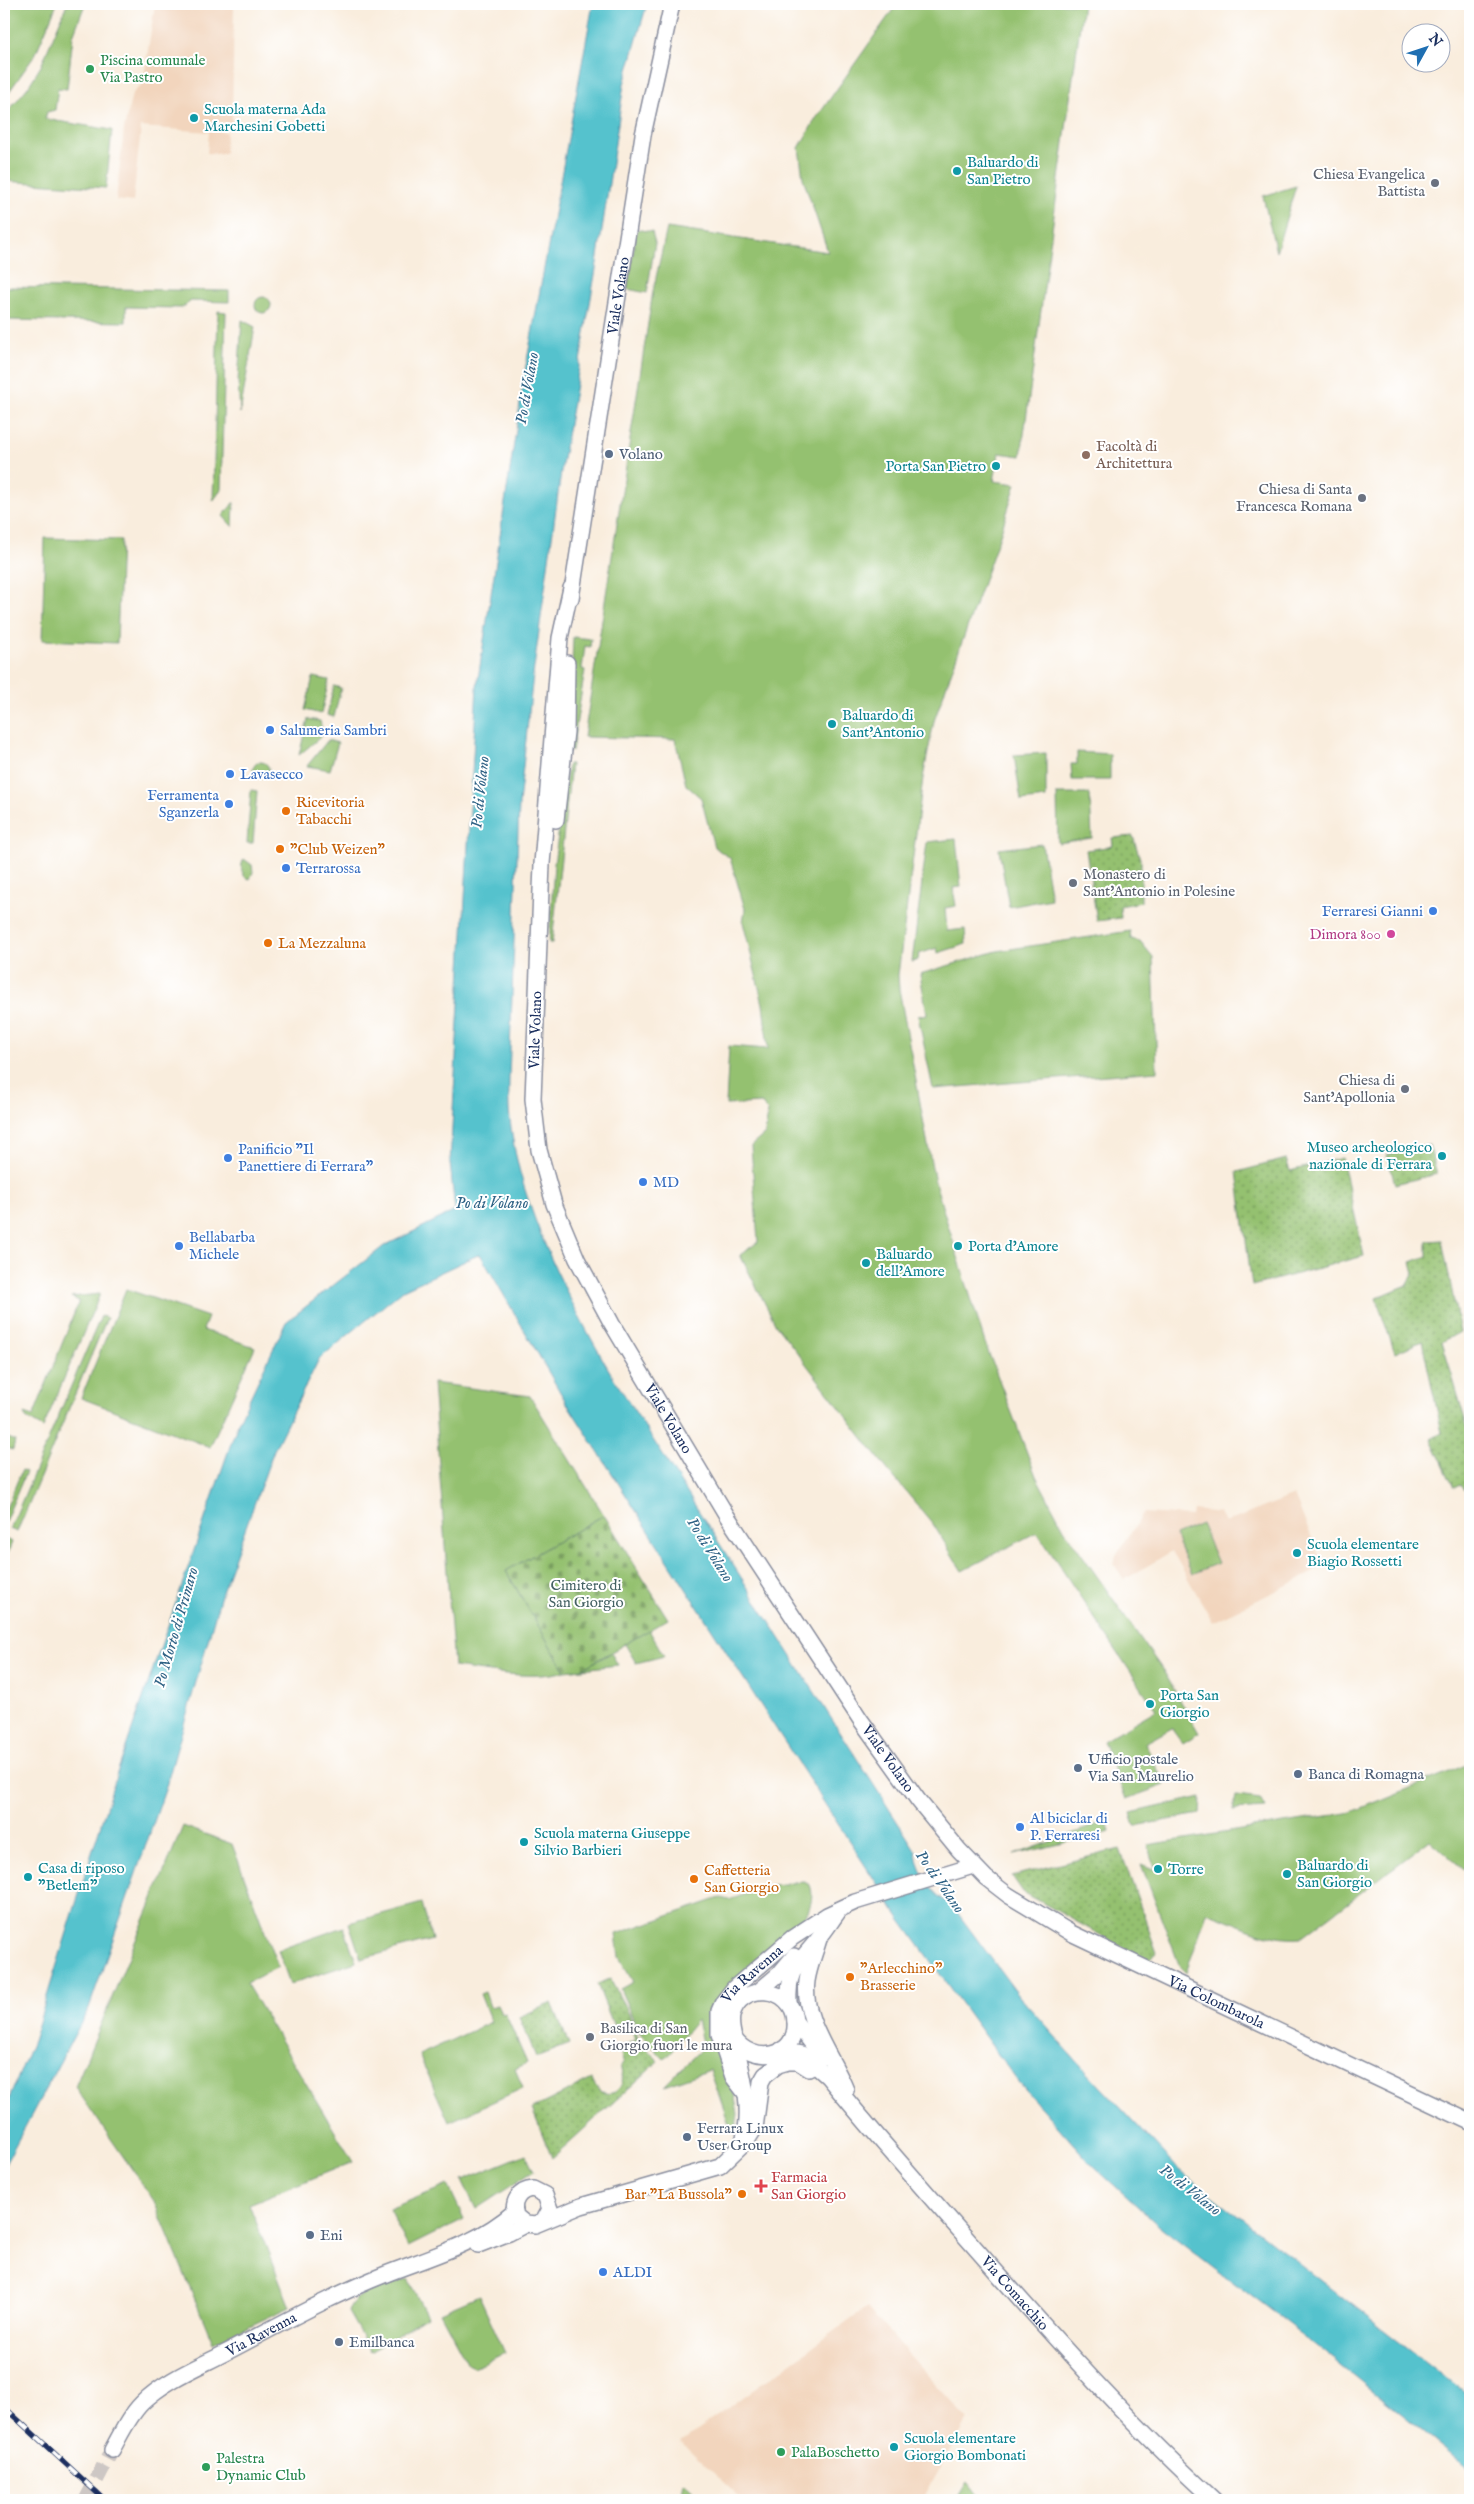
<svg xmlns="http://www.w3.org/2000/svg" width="1474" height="2504" viewBox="0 0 1474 2504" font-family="'IM FELL English',serif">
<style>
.built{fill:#f2d5bd}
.green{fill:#94c170;stroke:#587867}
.cemetery{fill:url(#cemetery-stones);stroke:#587867}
.garden{fill:url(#garden-dots);stroke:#587867}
.water{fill:#55c2cd;stroke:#387896}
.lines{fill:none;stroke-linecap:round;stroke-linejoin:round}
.secondary-tunnel{stroke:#cdc7c4;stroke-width:15;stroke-dasharray:15 8;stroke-linecap:butt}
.secondary-casing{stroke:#8a8e9e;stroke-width:18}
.secondary{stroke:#fff;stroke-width:15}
.rail-casing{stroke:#1b2f5e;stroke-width:5.5}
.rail{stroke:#fff;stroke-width:4;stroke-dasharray:11;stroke-linecap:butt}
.leisure-dot{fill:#2e9e5b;stroke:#fff;stroke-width:2}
.culture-dot{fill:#0f9aa8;stroke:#fff;stroke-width:2}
.worship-dot{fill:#6b7280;stroke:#fff;stroke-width:2}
.service-dot{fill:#5c6f8a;stroke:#fff;stroke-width:2}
.education-dot{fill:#8d6e63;stroke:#fff;stroke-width:2}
.shop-dot{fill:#3f7fe0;stroke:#fff;stroke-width:2}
.food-dot{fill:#e8710a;stroke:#fff;stroke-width:2}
.hotel-dot{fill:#d1479c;stroke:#fff;stroke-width:2}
.health-dot{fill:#e0444e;stroke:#fff;stroke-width:2}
.labels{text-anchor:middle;stroke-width:4;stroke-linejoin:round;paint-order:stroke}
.leisure-label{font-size:15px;fill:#27864d;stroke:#fff;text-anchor:start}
.culture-label{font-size:15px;fill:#0d838f;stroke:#fff;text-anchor:start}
.worship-label{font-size:15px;fill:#5b616d;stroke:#fff;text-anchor:end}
.street-label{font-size:15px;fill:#1b2f5e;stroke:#fff}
.education-label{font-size:15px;fill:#785e54;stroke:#fff;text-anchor:start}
.service-label{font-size:15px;fill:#4e5e75;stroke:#fff;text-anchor:start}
.shop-label{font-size:15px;fill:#366cbe;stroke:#fff;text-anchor:start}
.food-label{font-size:15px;fill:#c56008;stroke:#fff;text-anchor:start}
.hotel-label{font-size:15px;fill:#b23c85;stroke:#fff;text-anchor:end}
.park-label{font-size:15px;fill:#456264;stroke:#fff}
.health-label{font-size:15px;fill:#be3a42;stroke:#fff;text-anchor:start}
.water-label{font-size:16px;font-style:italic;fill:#2f6285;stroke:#fff}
</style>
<defs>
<pattern id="cemetery-stones" width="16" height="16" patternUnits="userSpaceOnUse" patternTransform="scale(1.25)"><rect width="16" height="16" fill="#94c170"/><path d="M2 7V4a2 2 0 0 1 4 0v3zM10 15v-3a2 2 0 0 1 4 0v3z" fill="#789d5f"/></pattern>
<pattern id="garden-dots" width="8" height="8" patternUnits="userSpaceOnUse" patternTransform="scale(1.25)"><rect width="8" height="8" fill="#94c170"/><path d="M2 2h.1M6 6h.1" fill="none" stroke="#789d5f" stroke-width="1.8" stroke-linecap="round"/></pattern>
</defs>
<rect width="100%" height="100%" fill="#fff"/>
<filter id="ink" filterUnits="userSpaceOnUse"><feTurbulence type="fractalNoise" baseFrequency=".02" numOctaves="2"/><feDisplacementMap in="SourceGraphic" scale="10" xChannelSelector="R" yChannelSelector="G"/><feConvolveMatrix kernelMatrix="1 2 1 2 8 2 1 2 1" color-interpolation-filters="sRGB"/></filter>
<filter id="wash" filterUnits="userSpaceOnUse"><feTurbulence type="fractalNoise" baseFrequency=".0096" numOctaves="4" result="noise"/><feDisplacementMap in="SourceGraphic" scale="20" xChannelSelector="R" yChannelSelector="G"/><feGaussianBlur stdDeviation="1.12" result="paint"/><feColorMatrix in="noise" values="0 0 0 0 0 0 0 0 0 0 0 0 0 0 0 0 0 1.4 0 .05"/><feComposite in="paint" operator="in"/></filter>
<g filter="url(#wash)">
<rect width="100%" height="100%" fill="#f9eddd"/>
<path class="built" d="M 155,4 L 234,4 L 232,123 L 215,122 L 215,131 L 226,132 L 225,154 L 207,153 L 209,132 L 141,127 L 133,202 L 116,200 L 124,129 L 132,94 L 143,83 Z
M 1294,1495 L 1324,1567 L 1213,1622 L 1172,1551 L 1124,1580 L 1114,1564 L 1116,1555 L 1144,1513 L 1192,1516 L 1193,1510 L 1220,1513 L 1225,1523 Z
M 867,2308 L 968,2420 L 922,2500 L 742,2500 L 681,2442 Z"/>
<path class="green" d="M 4,4 L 57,4 L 35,55 L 4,99 Z
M 67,4 L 85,4 L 73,36 L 67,89 L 58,88 L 55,110 L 47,112 L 45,119 L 112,130 L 106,188 L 4,181 L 4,116 L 28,87 L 41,66 Z
M 897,4 L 1083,4 L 1021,456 L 999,453 L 994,481 L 1016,484 L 1000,535 L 934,721 L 923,778 L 898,975 L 899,989 L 934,1178 L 942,1206 L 986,1346 L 1036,1476 L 1064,1529 L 1164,1672 L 1199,1733 L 1183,1743 L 1172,1728 L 1145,1743 L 1165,1785 L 1126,1799 L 1103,1741 L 1156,1710 L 1037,1532 L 962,1571 L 933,1524 L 887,1469 L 776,1325 L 740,1255 L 758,1242 L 751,1146 L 765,1134 L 768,1112 L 761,1103 L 726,1105 L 729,1046 L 768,1049 L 763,1004 L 743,922 L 745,909 L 730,858 L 714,847 L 701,798 L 686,785 L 675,739 L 584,737 L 653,291 L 667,228 L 828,252 L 803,178 L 799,148 L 815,120 Z
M 1296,186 L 1276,252 L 1263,196 Z
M 637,229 L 652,232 L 655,243 L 647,293 L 627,289 Z
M 4,287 L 229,291 L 229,302 L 191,301 L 182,308 L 126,307 L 126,322 L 4,320 Z
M255 305a8 8 0 1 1 16 0a8 8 0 1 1-16 0Z
M 218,311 L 226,312 L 221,490 L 213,501 Z
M 242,320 L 255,327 L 240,413 L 238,381 Z
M 234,502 L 233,527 L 223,516 Z
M 45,538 L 121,540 L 117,643 L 42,640 Z
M 573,637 L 591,639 L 590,647 L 585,646 L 582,669 L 585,670 L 572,751 L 569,751 Z
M 313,677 L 329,680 L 321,714 L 305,710 Z
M 334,686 L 341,688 L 334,717 L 327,715 Z
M 308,719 L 320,721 L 323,735 L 299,755 Z
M 328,740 L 338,743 L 330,770 L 307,766 Z
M 1077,752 L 1110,754 L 1110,780 L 1072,780 L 1071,764 L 1077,764 Z
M 1046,753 L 1046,798 L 1021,801 L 1014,755 Z
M253 770a8 8 0 1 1 16 0a8 8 0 1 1-16 0Z
M 568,764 L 571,764 L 552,943 L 549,943 L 554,864 Z
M 251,790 L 257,791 L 253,843 L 247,843 Z
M 1057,794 L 1090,794 L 1092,838 L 1058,843 Z
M 956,839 L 961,887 L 953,888 L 956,906 L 945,908 L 947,931 L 965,929 L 966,944 L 938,953 L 937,948 L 919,954 L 918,960 L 912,962 L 927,842 Z
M 1042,844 L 1051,899 L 1009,907 L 999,849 Z
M 244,859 L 252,865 L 253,872 L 250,879 L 245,877 C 241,871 240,866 244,859 Z
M 1130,931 L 1131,939 L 1140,941 L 1153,957 L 1157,1071 L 933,1089 L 918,1016 L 927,1014 L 920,974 L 997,951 Z
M 126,1289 L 208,1317 L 203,1330 L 255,1347 L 210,1447 L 81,1398 Z
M 100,1294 L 43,1428 L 26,1418 L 24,1414 L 33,1417 L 79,1301 L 71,1297 Z
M 101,1316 L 107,1318 L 17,1532 L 10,1529 Z
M 433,1383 L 530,1396 L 604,1515 L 506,1571 L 565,1671 C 531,1681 489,1671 454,1667 Z
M 4,1436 L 15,1441 L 13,1450 L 4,1447 Z
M 22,1470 L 26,1472 L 4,1524 L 4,1513 Z
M 1201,1524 L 1218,1563 L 1192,1574 L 1175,1535 Z
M 5,1539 L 12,1542 L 4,1563 Z
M 649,1630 L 664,1656 L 636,1663 L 625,1644 Z
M 611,1653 L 618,1665 L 582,1669 Z
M 1466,1765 L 1470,1776 L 1470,1875 L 1430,1840 L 1301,1938 C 1268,1941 1237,1923 1207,1912 L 1186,1973 L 1180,1967 L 1141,1864 L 1156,1870 L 1148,1845 L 1352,1812 Z
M 1236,1796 L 1261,1799 L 1266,1808 L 1233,1810 Z
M 1201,1797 L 1200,1814 L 1135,1826 L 1131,1813 Z
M 1107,1821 L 1110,1832 L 1014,1855 Z
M 183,1826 L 232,1844 L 278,1967 L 246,1983 L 353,2162 L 249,2204 L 290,2307 L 213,2343 L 154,2201 L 75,2087 Z
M 804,1882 L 810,1885 C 814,1895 811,1906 806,1915 L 735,1983 L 733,2088 L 738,2114 L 735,2135 L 730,2127 L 710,2070 L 664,2086 L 703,2047 L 697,2020 L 664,2059 L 639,2032 L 620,1989 L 633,1982 L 619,1957 L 616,1934 L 720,1898 L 729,1900 L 772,1885 Z
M 422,1903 L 432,1940 L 361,1959 L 349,1923 Z
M 344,1927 L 356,1962 L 290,1984 L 278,1950 Z
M 485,1992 L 490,2007 L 498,2005 L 502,2014 L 505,2013 L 527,2063 L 515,2069 L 523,2088 L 449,2122 L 419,2055 L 491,2022 L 480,1994 Z
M 526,2154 L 534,2171 L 476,2209 L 462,2180 Z
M 448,2185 L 464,2219 L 408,2247 L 389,2209 Z
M 408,2279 L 427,2316 L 371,2352 L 348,2312 C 353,2290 390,2285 408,2279 Z
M 479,2295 L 505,2353 L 474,2367 L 468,2364 L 440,2312 Z
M 683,2481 L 703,2500 L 695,2500 L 686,2491 L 680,2498 Z
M 968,2482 L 982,2500 L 957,2500 Z"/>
<path class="cemetery" d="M 604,1515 L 668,1619 L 582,1669 L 565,1671 L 506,1571 Z"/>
<path class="garden" d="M 1133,836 L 1141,862 L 1141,902 L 1120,906 L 1121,918 L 1097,921 L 1086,850 L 1113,846 L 1112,838 Z
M 1429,1145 L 1437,1174 L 1395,1184 L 1387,1155 Z
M 1342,1158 L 1364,1256 L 1252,1286 L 1237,1172 L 1286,1159 L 1290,1171 Z
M 1442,1240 L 1460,1332 L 1442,1342 L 1470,1436 L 1470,1448 L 1464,1451 L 1470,1469 L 1470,1487 L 1464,1490 L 1460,1485 L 1454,1488 L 1431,1439 L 1442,1433 L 1422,1341 L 1395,1353 L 1376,1298 L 1407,1285 L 1414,1273 L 1411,1262 L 1427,1256 L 1427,1241 Z
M 1120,1849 L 1157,1953 L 1147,1961 L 1023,1892 L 1012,1876 Z
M 610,1979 L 630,2016 L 639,2041 L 659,2061 L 552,2158 L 532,2109 L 592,2079 C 602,2105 631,2093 620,2066 L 623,2061 L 619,2047 L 636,2040 L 629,2023 L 615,2029 L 597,1984 Z
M 552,2003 L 569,2044 L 536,2057 L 519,2017 Z"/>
<path class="water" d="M 593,4 L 647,4 L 624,84 L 597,263 L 562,465 L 533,675 L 519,804 L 509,1078 C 509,1092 508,1107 510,1120 C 520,1209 569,1301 613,1377 L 916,1851 C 917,1871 932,1896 951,1904 L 1019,1996 L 1084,2069 L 1180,2171 L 1470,2396 L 1470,2470 L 1309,2340 L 1157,2224 L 1093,2166 L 1018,2082 L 900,1919 L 767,1715 L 563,1397 L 480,1254 L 403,1290 L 319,1359 L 274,1450 L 221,1595 L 165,1790 L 89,2008 L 4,2166 L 4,2111 L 33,2041 L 115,1779 L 238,1423 L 286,1322 L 384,1246 L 455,1211 L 450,1163 L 477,686 L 525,371 Z"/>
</g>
<g filter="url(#ink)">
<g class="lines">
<path class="secondary-tunnel" d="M 86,2500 L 112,2450"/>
<defs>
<g id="secondary">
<path id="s1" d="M 571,588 L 560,638 L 542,864 L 533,1099 L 539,1150 L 554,1204 L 577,1259 L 612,1324 L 727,1516 L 860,1719 L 918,1800 L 959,1850 L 986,1878 L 1008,1895 L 1071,1933 L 1470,2122"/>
<path id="s2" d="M 571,598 L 643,135 L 672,4"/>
<path d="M 556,820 L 566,732 L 567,663"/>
<path d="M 819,1939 C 815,1953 809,1967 807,1981 C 802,2020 832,2055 846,2090"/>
<path d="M 759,1991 L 779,1974 L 794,1956"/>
<path d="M 789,2004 C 787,1968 799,1963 819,1938 C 826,1930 832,1920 838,1912"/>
<path d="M 795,2021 L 822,2057"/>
<path d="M 734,2038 C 753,2066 798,2058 795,2021 C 793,1985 739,1981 732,2016 C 730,2027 734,2037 736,2046 C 743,2076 753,2111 743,2141"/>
<path id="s3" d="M 781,2050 L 802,2054 L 828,2077 C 883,2145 942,2210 999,2275 C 1068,2353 1137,2430 1214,2500"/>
<path id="s4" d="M 746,2094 L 733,2077 L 719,2035 L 719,2011 L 723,2002 L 734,1988 L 792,1938 L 827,1915 L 855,1902 L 973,1866"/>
<path d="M 544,2220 L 550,2209 L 545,2195 L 533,2189 C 519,2190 511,2202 516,2216 L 526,2224 L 535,2225 L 581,2206 L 720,2166 L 748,2139 L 755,2128 L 761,2082 L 765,2075 L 778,2065 L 788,2062 L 798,2062 L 809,2069"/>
<path d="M 478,2245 L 509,2233 L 526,2224"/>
<path id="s5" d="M 112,2450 C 121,2434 129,2416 142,2403 C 164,2381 196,2368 223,2354 C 277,2326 330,2296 386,2274 C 432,2256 478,2244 515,2211"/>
</g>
</defs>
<use href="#secondary" class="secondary-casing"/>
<use href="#secondary" class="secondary"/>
<defs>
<path id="rail" d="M 4,2407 L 105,2500"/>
</defs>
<use href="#rail" class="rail-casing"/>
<use href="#rail" class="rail"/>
</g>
</g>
<g class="leisure-dot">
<circle cx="90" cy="69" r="5"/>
<circle cx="781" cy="2452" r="5"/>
<circle cx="206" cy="2467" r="5"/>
</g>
<g class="culture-dot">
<circle cx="194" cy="118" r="5"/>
<circle cx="957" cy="171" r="5"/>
<circle cx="996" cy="466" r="5"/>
<circle cx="832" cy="724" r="5"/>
<circle cx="1442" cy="1156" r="5"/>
<circle cx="958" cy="1246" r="5"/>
<circle cx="866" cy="1263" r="5"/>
<circle cx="1297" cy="1553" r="5"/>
<circle cx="1150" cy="1704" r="5"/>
<circle cx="524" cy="1842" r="5"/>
<circle cx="1158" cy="1869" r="5"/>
<circle cx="1287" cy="1874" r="5"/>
<circle cx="28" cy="1877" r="5"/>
<circle cx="894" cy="2447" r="5"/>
</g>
<g class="worship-dot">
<circle cx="1435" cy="183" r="5"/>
<circle cx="1362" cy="498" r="5"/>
<circle cx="1073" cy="883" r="5"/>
<circle cx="1405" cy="1089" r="5"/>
<circle cx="590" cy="2037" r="5"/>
</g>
<g class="service-dot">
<circle cx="609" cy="454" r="5"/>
<circle cx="1078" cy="1768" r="5"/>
<circle cx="1298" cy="1774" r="5"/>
<circle cx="687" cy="2137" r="5"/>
<circle cx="310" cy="2235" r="5"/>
<circle cx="339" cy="2342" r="5"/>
</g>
<circle class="education-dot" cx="1086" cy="455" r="5"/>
<g class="shop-dot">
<circle cx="270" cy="730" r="5"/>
<circle cx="230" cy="774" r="5"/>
<circle cx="229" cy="804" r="5"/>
<circle cx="286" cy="868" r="5"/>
<circle cx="1433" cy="911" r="5"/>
<circle cx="228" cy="1158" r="5"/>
<circle cx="643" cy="1182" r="5"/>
<circle cx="179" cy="1246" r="5"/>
<circle cx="1020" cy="1827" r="5"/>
<circle cx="603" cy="2272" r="5"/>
</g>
<g class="food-dot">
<circle cx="286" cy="811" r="5"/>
<circle cx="280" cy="849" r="5"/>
<circle cx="268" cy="943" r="5"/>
<circle cx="694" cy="1879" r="5"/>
<circle cx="850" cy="1977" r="5"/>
<circle cx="742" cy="2194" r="5"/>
</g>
<circle class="hotel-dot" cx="1391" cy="934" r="5"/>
<path class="health-dot" d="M758.5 2178.5h5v5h5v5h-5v5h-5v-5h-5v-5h5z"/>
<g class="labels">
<g class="leisure-label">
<text x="100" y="65">Piscina comunale<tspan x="100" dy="17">Via Pastro</tspan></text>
<text x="791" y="2457">PalaBoschetto</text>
<text x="216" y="2463">Palestra<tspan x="216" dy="17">Dynamic Club</tspan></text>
</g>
<g class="culture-label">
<text x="204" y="114">Scuola materna Ada<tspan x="204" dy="17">Marchesini Gobetti</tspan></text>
<text x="967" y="167">Baluardo di<tspan x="967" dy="17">San Pietro</tspan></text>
<text x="986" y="471" text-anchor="end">Porta San Pietro</text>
<text x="842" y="720">Baluardo di<tspan x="842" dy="17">Sant'Antonio</tspan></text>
<text x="1432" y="1152" text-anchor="end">Museo archeologico<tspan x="1432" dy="17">nazionale di Ferrara</tspan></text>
<text x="968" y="1251">Porta d'Amore</text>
<text x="876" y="1259">Baluardo<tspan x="876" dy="17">dell'Amore</tspan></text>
<text x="1307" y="1549">Scuola elementare<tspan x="1307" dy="17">Biagio Rossetti</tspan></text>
<text x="1160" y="1700">Porta San<tspan x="1160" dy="17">Giorgio</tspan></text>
<text x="534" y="1838">Scuola materna Giuseppe<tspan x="534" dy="17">Silvio Barbieri</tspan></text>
<text x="1297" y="1870">Baluardo di<tspan x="1297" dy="17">San Giorgio</tspan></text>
<text x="38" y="1873">Casa di riposo<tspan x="38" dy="17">"Betlem"</tspan></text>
<text x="1168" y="1874">Torre</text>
<text x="904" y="2443">Scuola elementare<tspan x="904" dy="17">Giorgio Bombonati</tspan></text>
</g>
<g class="worship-label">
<text x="1425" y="179">Chiesa Evangelica<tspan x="1425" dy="17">Battista</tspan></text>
<text x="1352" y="494">Chiesa di Santa<tspan x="1352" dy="17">Francesca Romana</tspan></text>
<text x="1083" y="879" text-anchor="start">Monastero di<tspan x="1083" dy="17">Sant'Antonio in Polesine</tspan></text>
<text x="1395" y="1085">Chiesa di<tspan x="1395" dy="17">Sant'Apollonia</tspan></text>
<text x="600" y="2033" text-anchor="start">Basilica di San<tspan x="600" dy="17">Giorgio fuori le mura</tspan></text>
</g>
<g class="street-label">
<text dy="5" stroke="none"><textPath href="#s2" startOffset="306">Viale Volano</textPath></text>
<text transform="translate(535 1030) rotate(-88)" y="5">Viale Volano</text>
<text dy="5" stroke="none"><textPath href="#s1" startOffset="864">Viale Volano</textPath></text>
<text dy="5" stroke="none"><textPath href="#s1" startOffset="1269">Viale Volano</textPath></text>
<text dy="5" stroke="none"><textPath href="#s4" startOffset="140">Via Ravenna</textPath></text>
<text dy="5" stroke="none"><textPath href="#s1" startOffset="1686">Via Colombarola</textPath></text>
<text dy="5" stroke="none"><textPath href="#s3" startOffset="342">Via Comacchio</textPath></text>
<text dy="5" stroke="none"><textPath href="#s5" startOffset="194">Via Ravenna</textPath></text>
</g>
<g class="education-label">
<text x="1096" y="451">Facoltà di<tspan x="1096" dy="17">Architettura</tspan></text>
</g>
<g class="service-label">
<text x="619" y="459">Volano</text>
<text x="1088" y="1764">Ufficio postale<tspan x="1088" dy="17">Via San Maurelio</tspan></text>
<text x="1308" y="1779">Banca di Romagna</text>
<text x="697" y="2133">Ferrara Linux<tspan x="697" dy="17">User Group</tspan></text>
<text x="320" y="2240">Eni</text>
<text x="349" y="2347">Emilbanca</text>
</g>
<g class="shop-label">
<text x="280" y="735">Salumeria Sambri</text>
<text x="240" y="779">Lavasecco</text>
<text x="219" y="800" text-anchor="end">Ferramenta<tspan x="219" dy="17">Sganzerla</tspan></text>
<text x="296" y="873">Terrarossa</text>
<text x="1423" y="916" text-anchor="end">Ferraresi Gianni</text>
<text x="238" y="1154">Panificio "Il<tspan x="238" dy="17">Panettiere di Ferrara"</tspan></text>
<text x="653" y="1187">MD</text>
<text x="189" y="1242">Bellabarba<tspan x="189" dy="17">Michele</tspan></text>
<text x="1030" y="1823">Al biciclar di<tspan x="1030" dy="17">P. Ferraresi</tspan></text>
<text x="613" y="2277">ALDI</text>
</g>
<g class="food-label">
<text x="296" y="807">Ricevitoria<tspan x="296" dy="17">Tabacchi</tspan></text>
<text x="290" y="854">"Club Weizen"</text>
<text x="278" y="948">La Mezzaluna</text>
<text x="704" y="1875">Caffetteria<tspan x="704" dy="17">San Giorgio</tspan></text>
<text x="860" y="1973">"Arlecchino"<tspan x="860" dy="17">Brasserie</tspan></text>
<text x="732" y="2199" text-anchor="end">Bar "La Bussola"</text>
</g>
<g class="hotel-label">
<text x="1381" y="939">Dimora 800</text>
</g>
<g class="park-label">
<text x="586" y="1590">Cimitero di<tspan x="586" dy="17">San Giorgio</tspan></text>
</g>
<g class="health-label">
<text x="771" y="2182">Farmacia<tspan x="771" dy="17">San Giorgio</tspan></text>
</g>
<g class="water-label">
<text transform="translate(526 388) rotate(-80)" y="6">Po di Volano</text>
<text transform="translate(479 792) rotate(-84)" y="6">Po di Volano</text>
<text x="492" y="1208">Po di Volano</text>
<text transform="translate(711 1549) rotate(58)" y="6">Po di Volano</text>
<text transform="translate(175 1627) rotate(-74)" y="6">Po Morto di Primaro</text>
<text transform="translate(941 1881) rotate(55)" y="6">Po di Volano</text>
<text transform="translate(1191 2189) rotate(38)" y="6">Po di Volano</text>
</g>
</g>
<rect width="1474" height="2504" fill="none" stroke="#fff" stroke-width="20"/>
<g transform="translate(1426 48) rotate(50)"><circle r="24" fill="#ffffff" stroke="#a4acbf"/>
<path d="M0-4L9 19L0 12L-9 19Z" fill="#1f6fb2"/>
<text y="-8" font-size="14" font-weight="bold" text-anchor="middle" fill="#1b2f5e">N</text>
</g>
</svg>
